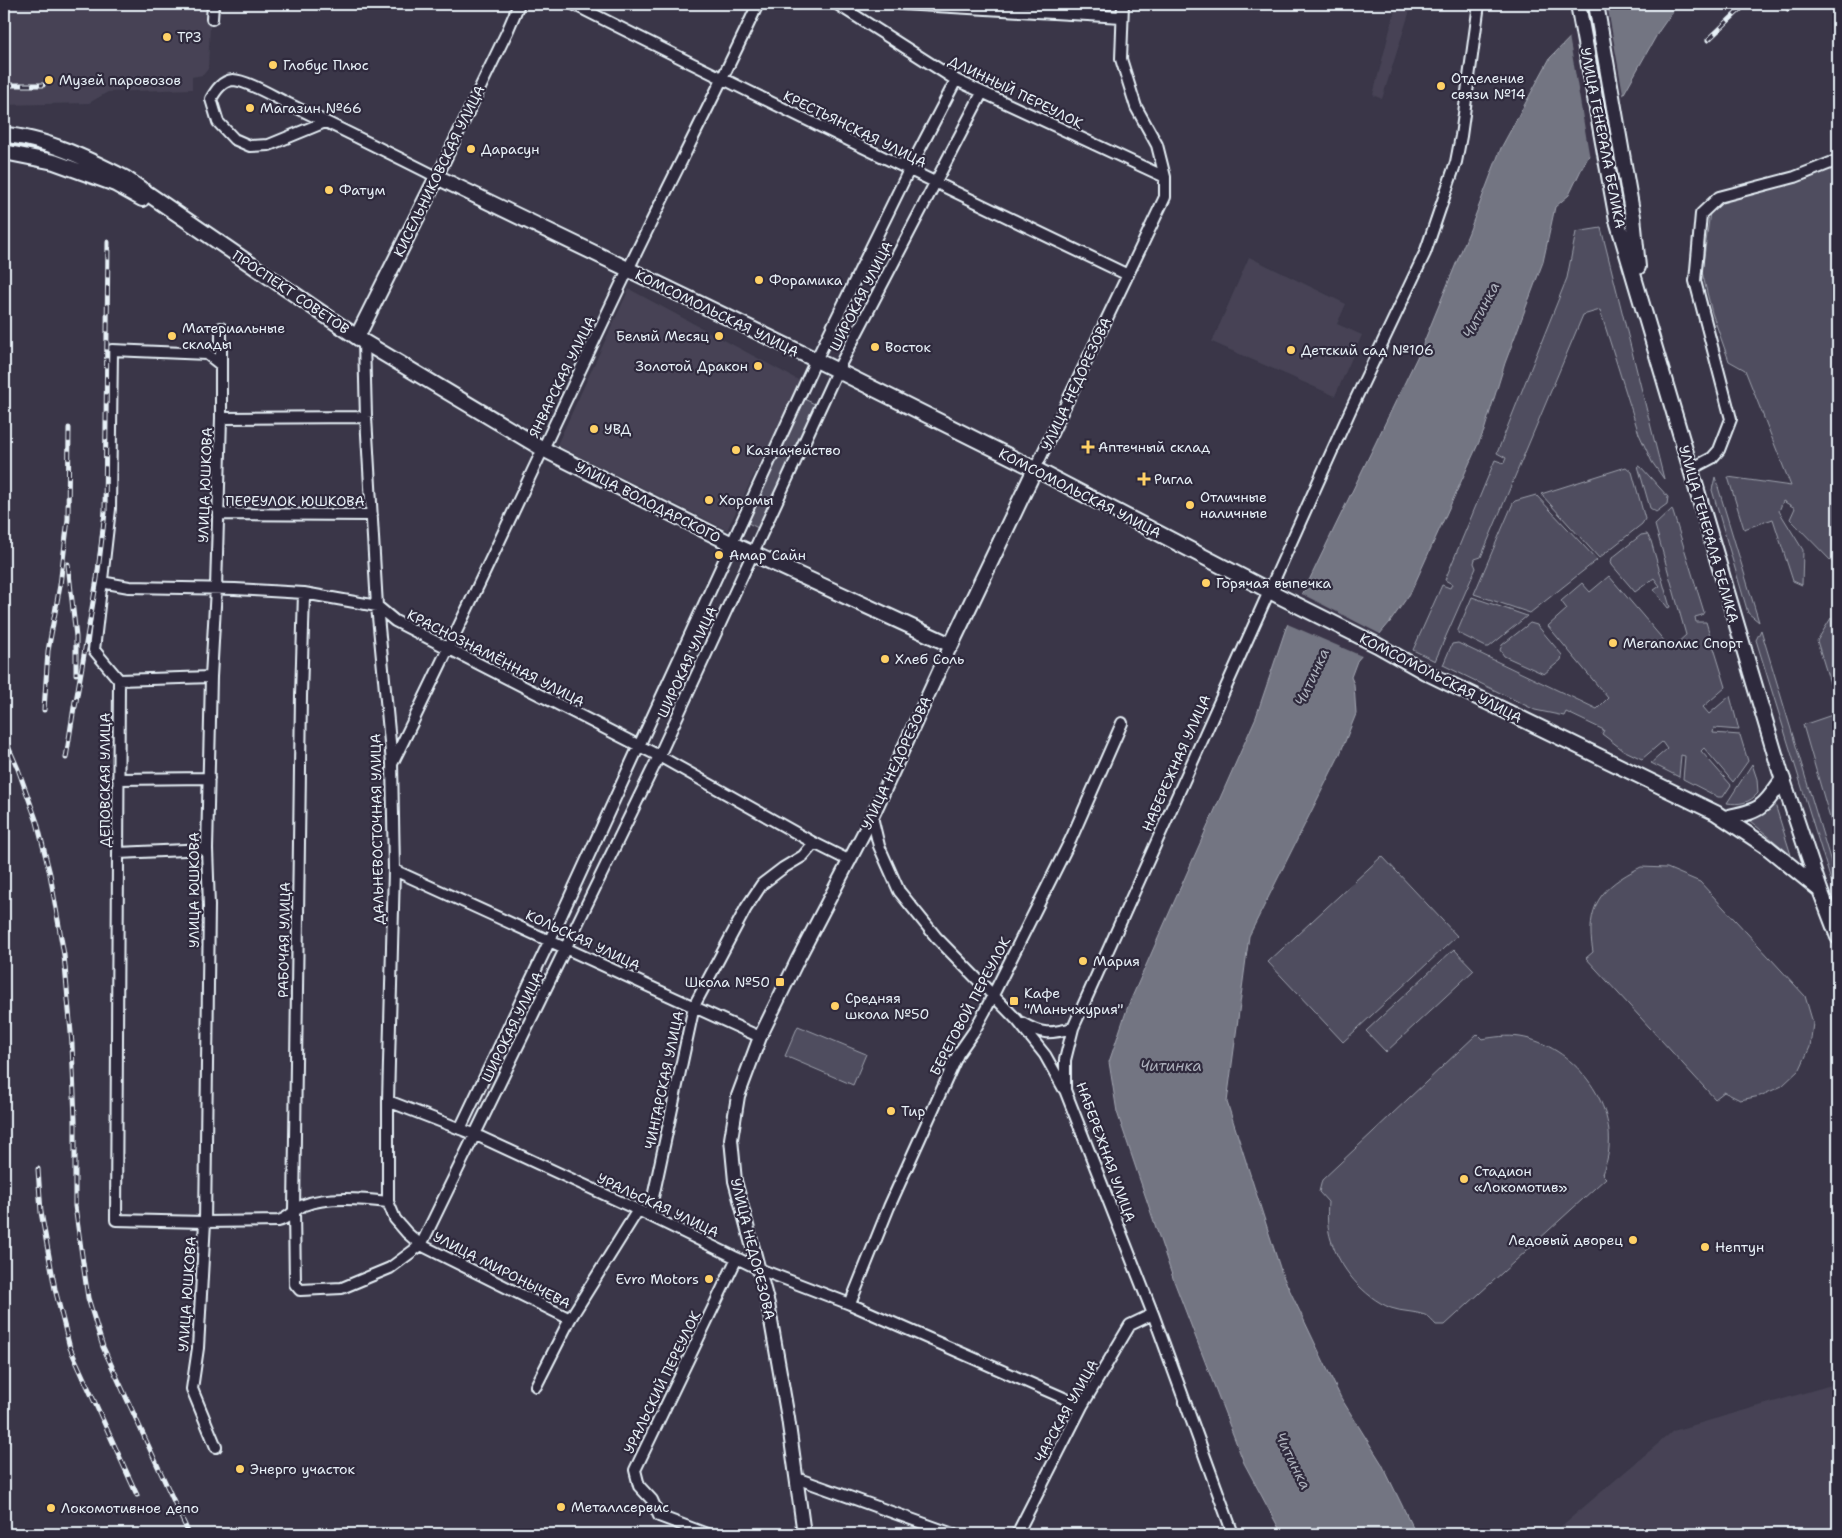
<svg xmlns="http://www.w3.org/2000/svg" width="1842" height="1538" viewBox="0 0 1842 1538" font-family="'Shantell Sans',sans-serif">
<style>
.built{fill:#464354}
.green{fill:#504e5f;stroke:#9ca0ac}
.water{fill:#737482;stroke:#a2a6b1}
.pier{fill:#3a3648}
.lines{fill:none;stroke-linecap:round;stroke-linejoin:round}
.minor-casing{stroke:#e8f1f8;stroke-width:14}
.tertiary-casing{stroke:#e8f1f8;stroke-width:16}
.secondary-casing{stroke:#e8f1f8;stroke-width:18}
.minor{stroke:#2f2a3d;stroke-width:10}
.tertiary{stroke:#2f2a3d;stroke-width:12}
.secondary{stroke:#2f2a3d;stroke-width:14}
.rail-casing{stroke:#e8f1f8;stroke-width:5}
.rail{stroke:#2f2a3d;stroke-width:3;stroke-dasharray:9;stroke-linecap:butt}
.poi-dot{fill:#ffd166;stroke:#2f2a3d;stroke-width:2}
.labels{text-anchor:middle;stroke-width:4.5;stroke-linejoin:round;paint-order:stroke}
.poi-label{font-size:14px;fill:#e8f1f8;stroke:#2f2a3d;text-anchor:start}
.street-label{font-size:14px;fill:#e8f1f8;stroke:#2f2a3d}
.water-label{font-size:15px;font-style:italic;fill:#aeb2bd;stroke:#2f2a3d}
</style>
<rect width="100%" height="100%" fill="#3a3648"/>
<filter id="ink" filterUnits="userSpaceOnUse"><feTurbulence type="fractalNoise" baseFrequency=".02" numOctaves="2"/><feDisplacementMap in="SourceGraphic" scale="10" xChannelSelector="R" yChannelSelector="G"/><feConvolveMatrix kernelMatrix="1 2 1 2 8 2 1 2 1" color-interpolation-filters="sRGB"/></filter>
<g filter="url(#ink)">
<path class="built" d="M 4,4 L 211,4 L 208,69 L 203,75 L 192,77 L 192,89 L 108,92 L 89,103 L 4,105 Z
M 1388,4 L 1412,4 L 1382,99 L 1373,95 L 1395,10 Z
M 1249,257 L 1346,304 L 1337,324 L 1362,335 L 1335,396 L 1212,342 Z
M 629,289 L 800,381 L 727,530 L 557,445 Z
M 1838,1383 L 1838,1534 L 1552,1534 L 1673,1431 Z"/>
<path class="green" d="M 1838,164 L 1838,564 L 1835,565 L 1790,519 L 1795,508 L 1783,501 L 1779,511 L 1803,550 L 1802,585 L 1793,581 L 1773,519 L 1744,529 L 1728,477 L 1791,486 L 1745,370 L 1729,361 L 1712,313 L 1702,272 L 1710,212 L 1720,200 L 1808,179 Z
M 1601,228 L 1664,479 L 1652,462 L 1639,434 L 1600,310 L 1583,315 L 1481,557 L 1475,559 L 1474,563 L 1476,568 L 1435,661 L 1413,650 L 1442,585 L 1450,588 L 1452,584 L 1445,580 L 1495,460 L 1504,463 L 1506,458 L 1497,453 L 1567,278 L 1576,232 Z
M 802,398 L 819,406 L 760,529 L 744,521 Z
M 1638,466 L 1641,467 L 1668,497 L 1667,504 L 1656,512 L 1650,508 Z
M 1626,467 L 1632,472 L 1645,519 L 1642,524 L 1599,558 L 1541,494 Z
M 1715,477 L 1759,622 L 1748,613 L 1712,490 Z
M 1536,495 L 1597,560 L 1530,613 L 1474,594 L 1513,503 L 1515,501 Z
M 1672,509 L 1704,612 L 1702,615 L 1695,617 L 1696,622 L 1706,622 L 1726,687 L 1703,707 L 1709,714 L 1730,696 L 1739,730 L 1714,728 L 1713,733 L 1740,735 L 1748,761 L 1733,782 L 1704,748 L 1701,751 L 1731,785 L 1723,797 L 1718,797 L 1683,779 L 1685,756 L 1681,755 L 1679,777 L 1651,763 L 1667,749 L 1662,742 L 1642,759 L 1623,750 L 1602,734 L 1604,730 L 1566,712 L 1564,716 L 1535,710 L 1443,665 L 1452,644 L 1458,643 L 1597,709 L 1608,698 L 1548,626 L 1567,609 L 1561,601 L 1582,583 L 1590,592 L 1609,576 L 1672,650 L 1679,645 L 1677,643 L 1686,635 L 1655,525 Z
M 1647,534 L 1651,541 L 1670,607 L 1668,608 L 1654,590 L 1660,586 L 1654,578 L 1635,592 L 1612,565 L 1611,562 L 1612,558 L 1641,535 Z
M 1472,597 L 1527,616 L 1489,647 L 1486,647 L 1458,633 L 1458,630 Z
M 1831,618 L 1833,640 L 1838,639 L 1838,709 L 1817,641 Z
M 1530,623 L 1537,625 L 1562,655 L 1561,660 L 1544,674 L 1504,656 L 1500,650 L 1502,645 Z
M 1761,630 L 1837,882 L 1832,884 L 1756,640 Z
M 1838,713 L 1838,846 L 1803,725 Z
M 1752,764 L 1757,779 L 1758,793 C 1750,803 1739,805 1727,803 Z
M 1774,801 L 1791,855 L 1744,816 Z
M 1382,856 L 1457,936 L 1343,1042 L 1268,962 Z
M 1641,867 L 1667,868 L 1700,882 L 1805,996 L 1813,1023 L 1810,1047 L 1800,1069 L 1782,1086 L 1760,1096 L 1740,1100 L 1724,1092 L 1715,1099 L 1586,958 L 1593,952 C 1585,907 1600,887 1641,867 Z
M 1454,949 L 1474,970 L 1386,1052 L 1366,1031 Z
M 798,1026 L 866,1054 L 853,1085 L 785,1056 Z
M 1477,1034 L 1482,1039 C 1494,1037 1507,1035 1520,1037 C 1572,1045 1618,1102 1608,1155 C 1607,1162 1604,1168 1602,1174 L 1606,1178 L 1445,1325 L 1436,1325 C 1433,1322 1429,1317 1425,1315 C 1414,1311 1402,1312 1391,1308 C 1363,1297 1340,1268 1331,1240 C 1327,1228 1327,1215 1328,1202 L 1319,1192 L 1322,1180 Z"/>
<path class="water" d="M 1603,4 L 1678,4 L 1659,31 L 1582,168 L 1569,195 L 1555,207 L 1543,262 L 1505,363 L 1484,431 L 1411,592 L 1390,622 L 1357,661 L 1351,677 L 1354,684 L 1356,714 L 1340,754 L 1249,936 L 1227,1102 L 1282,1274 L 1341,1398 L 1382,1464 L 1416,1534 L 1282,1534 L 1244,1463 L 1174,1281 L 1117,1112 L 1109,1062 L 1128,1006 L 1256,717 L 1286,628 L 1421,349 L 1469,232 L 1501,148 L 1550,58 Z"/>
<path class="pier" d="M 1599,4 L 1607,4 L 1624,99 L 1590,159 L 1569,36 Z
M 1300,593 L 1382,635 L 1364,657 L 1285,623 Z"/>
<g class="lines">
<defs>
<path id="minor" d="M 573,4 C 757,97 942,186 1128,275
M 837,4 L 956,80 L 1165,177
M 901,4 L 1122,17
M 212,19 L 213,4
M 325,122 L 269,145 L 250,146 L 234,139 L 218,122 L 211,99 C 216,90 222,81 233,80 C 246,80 276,98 289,104 C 338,128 388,152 437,177 L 507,32 L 519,4
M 364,342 L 366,417 L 377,606 L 392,763 L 394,870 L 388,1101 L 388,1202 L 395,1219 L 407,1233 L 421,1245 L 570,1319
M 221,365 L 207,354 L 112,350 L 110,509 L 94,650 L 119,680 L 116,1220 L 205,1222 L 278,1221 C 289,1219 294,1209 304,1205 C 326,1196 364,1199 388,1202
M 221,418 L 366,417
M 1035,469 L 1165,197 L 1165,177 L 1157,145 L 1136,107 L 1121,59 L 1123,4
M 1691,469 L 1712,458 L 1719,450 L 1731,419 L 1695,281 L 1701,214 L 1719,197 L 1795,177 L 1838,160
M 218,514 L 372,515
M 101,582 L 129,587 L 235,589 L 304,593 L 377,606 L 395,621 L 659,756 L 814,843 L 850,861
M 304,593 L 301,696 L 294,1210 L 295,1284 L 300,1290 L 342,1288 L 390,1268 L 421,1245 L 659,756 L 837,371 L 982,93
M 119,680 L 211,677
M 393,762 C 472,602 547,439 624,278 C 668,186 715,96 758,4
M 118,779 L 209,778
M 872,817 L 879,846 L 899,891 L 936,937 L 1017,1020 L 1045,1055 L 1064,1089
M 118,853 L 207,849
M 394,870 L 760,1037
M 1022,1023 C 1042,1035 1050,1034 1073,1028
M 388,1101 L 476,1135 L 638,1210 L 759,1269 L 850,1304 L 1082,1406
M 460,1129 L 550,940 L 816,360 L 909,170 L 956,80
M 649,1216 L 694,1006 L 746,908 L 762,884 L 783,868 L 803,856 L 814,843
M 850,1304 L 889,1207 L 958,1054 L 974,1031 L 985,1011 L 1071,839 L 1122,723
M 536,1386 L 570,1319 L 638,1210
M 216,1447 L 192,1389 L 198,1348 L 205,1222 L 209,906 L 207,849 L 211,677 L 216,588 L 221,418 L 221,328
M 796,1478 L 953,1534
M 707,1534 L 659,1516 L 652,1500 L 639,1486 L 635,1470 L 737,1258
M 1017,1534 L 1082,1406 L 1130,1325 L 1153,1314
M 1233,1534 L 1153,1314 L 1065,1090 L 1065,1060 L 1073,1028 L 1350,411 L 1425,253 L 1456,162 L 1461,136 L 1479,4"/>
<path id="tertiary" d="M 804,1534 L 788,1418 L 768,1304 L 735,1181 L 731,1139 L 738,1096 L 760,1037 L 798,959 L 872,817 L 951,645"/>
<path id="secondary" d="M 1578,4 L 1617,220 L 1780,771 L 1820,890 L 1838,937
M 1596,4 L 1633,217 L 1638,267
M 4,135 C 43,137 90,160 125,178 L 364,342 L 543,449 L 732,544 L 951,645 L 1035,469
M 4,152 L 54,162 L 115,184 L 142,199
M 357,337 L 437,177 L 816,360 L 1035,469 L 1281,597 L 1377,645 L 1425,672 L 1716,813 L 1767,847 L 1820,890
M 1725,818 C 1762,810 1761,810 1783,779"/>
</defs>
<use href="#minor" class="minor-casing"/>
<use href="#tertiary" class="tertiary-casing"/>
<use href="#secondary" class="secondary-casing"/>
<use href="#minor" class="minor"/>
<use href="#tertiary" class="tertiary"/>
<use href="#secondary" class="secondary"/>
<defs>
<path id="rail" d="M 1788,9 L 1793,4
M 1708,40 L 1746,4
M 4,85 L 43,85
M 68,564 L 76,637 L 76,674
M 75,707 L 97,579 L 105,513 L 108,242
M 44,710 L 48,651 L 60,585 L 68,519 L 69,428
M 4,737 L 18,769 L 37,822 L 50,874 L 64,955 L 72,1044 L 75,1120 L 75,1206 L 88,1298 L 103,1347 L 189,1534
M 66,758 L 75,701
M 38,1169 L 41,1212 L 55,1289 L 70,1348 L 137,1495"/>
</defs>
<use href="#rail" class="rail-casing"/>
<use href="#rail" class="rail"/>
</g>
</g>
<g class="poi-dot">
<circle cx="167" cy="37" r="5"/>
<circle cx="273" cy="65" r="5"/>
<circle cx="49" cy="80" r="5"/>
<circle cx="1441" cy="86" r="5"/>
<circle cx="250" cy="108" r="5"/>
<circle cx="471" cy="149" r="5"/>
<circle cx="329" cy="190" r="5"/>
<circle cx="759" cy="280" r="5"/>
<circle cx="172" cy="336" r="5"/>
<circle cx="719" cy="336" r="5"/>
<circle cx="875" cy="347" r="5"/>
<circle cx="1291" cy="350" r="5"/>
<circle cx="758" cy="366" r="5"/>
<circle cx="594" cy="429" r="5"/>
<path d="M1085.5 439.5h5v5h5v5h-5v5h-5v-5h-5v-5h5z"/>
<circle cx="736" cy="450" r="5"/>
<path d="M1141.5 471.5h5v5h5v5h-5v5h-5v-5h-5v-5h5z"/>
<circle cx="709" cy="500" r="5"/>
<circle cx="1190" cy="505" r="5"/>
<circle cx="719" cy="555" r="5"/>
<circle cx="1206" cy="583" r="5"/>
<circle cx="1613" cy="643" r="5"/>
<circle cx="885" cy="659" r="5"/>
<circle cx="1083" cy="961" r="5"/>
<rect x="775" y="977" width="10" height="10" rx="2.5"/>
<rect x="1009" y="996" width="10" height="10" rx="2.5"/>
<circle cx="835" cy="1006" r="5"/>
<circle cx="891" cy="1111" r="5"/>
<circle cx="1464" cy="1179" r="5"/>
<circle cx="1633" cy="1240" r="5"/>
<circle cx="1705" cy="1247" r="5"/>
<circle cx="709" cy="1279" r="5"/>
<circle cx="240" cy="1469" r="5"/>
<circle cx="561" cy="1507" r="5"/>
<circle cx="51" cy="1508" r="5"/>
</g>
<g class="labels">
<g class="poi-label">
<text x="177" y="42">ТРЗ</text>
<text x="283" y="70">Глобус Плюс</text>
<text x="1451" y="83">Отделение<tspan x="1451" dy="16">связи №14</tspan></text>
<text x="59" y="85">Музей паровозов</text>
<text x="260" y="113">Магазин №66</text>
<text x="481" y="154">Дарасун</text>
<text x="339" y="195">Фатум</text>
<text x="769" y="285">Форамика</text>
<text x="182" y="333">Материальные<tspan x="182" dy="16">склады</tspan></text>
<text x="709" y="341" text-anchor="end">Белый Месяц</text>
<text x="885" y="352">Восток</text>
<text x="1301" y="355">Детский сад №106</text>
<text x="748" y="371" text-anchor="end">Золотой Дракон</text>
<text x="604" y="434">УВД</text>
<text x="1098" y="452">Аптечный склад</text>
<text x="746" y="455">Казначейство</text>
<text x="1154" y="484">Ригла</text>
<text x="1200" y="502">Отличные<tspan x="1200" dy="16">наличные</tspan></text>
<text x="719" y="505">Хоромы</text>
<text x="729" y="560">Амар Сайн</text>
<text x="1216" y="588">Горячая выпечка</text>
<text x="1623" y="648">Мегаполис Спорт</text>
<text x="895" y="664">Хлеб Соль</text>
<text x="1093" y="966">Мария</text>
<text x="770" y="987" text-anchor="end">Школа №50</text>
<text x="1024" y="998">Кафе<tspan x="1024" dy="16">"Маньчжурия"</tspan></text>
<text x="845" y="1003">Средняя<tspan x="845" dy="16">школа №50</tspan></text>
<text x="901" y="1116">Тир</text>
<text x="1474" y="1176">Стадион<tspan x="1474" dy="16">«Локомотив»</tspan></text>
<text x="1623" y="1245" text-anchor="end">Ледовый дворец</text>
<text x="1715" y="1252">Нептун</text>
<text x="699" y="1284" text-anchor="end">Evro Motors</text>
<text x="250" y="1474">Энерго участок</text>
<text x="571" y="1512">Металлсервис</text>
<text x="61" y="1513">Локомотивное депо</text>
</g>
<g class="street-label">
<text transform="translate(1016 92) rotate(26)" y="5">ДЛИННЫЙ ПЕРЕУЛОК</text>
<text transform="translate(855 129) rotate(26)" y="5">КРЕСТЬЯНСКАЯ УЛИЦА</text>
<text transform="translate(1603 138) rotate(79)" y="5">УЛИЦА ГЕНЕРАЛА БЕЛИКА</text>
<text transform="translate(439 171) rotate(-64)" y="5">КИСЕЛЬНИКОВСКАЯ УЛИЦА</text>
<text transform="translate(291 292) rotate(34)" y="5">ПРОСПЕКТ СОВЕТОВ</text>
<text transform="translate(861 296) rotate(-63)" y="5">ШИРОКАЯ УЛИЦА</text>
<text transform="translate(717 313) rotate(26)" y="5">КОМСОМОЛЬСКАЯ УЛИЦА</text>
<text transform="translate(562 377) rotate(-64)" y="5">ЯНВАРСКАЯ УЛИЦА</text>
<text transform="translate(1076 384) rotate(-65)" y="5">УЛИЦА НЕДОРЕЗОВА</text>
<text transform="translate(205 485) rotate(-88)" y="5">УЛИЦА ЮШКОВА</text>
<text transform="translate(1080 493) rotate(27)" y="5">КОМСОМОЛЬСКАЯ УЛИЦА</text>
<text x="295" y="506">ПЕРЕУЛОК ЮШКОВА</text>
<text transform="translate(648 502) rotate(27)" y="5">УЛИЦА ВОЛОДАРСКОГО</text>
<text transform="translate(1709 534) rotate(74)" y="5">УЛИЦА ГЕНЕРАЛА БЕЛИКА</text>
<text transform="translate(496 658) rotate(27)" y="5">КРАСНОЗНАМЁННАЯ УЛИЦА</text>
<text transform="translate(687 662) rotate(-65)" y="5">ШИРОКАЯ УЛИЦА</text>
<text transform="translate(1441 678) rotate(27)" y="5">КОМСОМОЛЬСКАЯ УЛИЦА</text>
<text transform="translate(896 763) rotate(-65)" y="5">УЛИЦА НЕДОРЕЗОВА</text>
<text transform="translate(1176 763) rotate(-66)" y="5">НАБЕРЕЖНАЯ УЛИЦА</text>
<text transform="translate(105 780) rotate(-90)" y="5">ДЕПОВСКАЯ УЛИЦА</text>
<text transform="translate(377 829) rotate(-91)" y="5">ДАЛЬНЕВОСТОЧНАЯ УЛИЦА</text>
<text transform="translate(194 890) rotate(-90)" y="5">УЛИЦА ЮШКОВА</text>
<text transform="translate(284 940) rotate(-89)" y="5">РАБОЧАЯ УЛИЦА</text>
<text transform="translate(583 940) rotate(25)" y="5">КОЛЬСКАЯ УЛИЦА</text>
<text transform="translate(970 1006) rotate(-62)" y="5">БЕРЕГОВОЙ ПЕРЕУЛОК</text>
<text transform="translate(512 1027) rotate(-64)" y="5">ШИРОКАЯ УЛИЦА</text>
<text transform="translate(664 1080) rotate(-78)" y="5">ЧИНГАРСКАЯ УЛИЦА</text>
<text transform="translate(1106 1152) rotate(70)" y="5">НАБЕРЕЖНАЯ УЛИЦА</text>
<text transform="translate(658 1205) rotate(25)" y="5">УРАЛЬСКАЯ УЛИЦА</text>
<text transform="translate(753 1249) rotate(76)" y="5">УЛИЦА НЕДОРЕЗОВА</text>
<text transform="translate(502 1270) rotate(27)" y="5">УЛИЦА МИРОНЫЧЕВА</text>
<text transform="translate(187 1294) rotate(-86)" y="5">УЛИЦА ЮШКОВА</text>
<text transform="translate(662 1382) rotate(-64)" y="5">УРАЛЬСКИЙ ПЕРЕУЛОК</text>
<text transform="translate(1066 1411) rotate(-61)" y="5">ЧАРСКАЯ УЛИЦА</text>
</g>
<g class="water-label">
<text transform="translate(1481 310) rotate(-62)" y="5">Читинка</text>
<text transform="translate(1312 677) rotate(-65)" y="5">Читинка</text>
<text x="1171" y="1071">Читинка</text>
<text transform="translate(1293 1461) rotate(64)" y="5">Читинка</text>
</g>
</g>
<rect width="1842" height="1538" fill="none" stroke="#2f2a3d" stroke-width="20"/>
<rect x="10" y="10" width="1822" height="1518" fill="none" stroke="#e8f1f8" stroke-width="2" filter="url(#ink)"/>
</svg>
